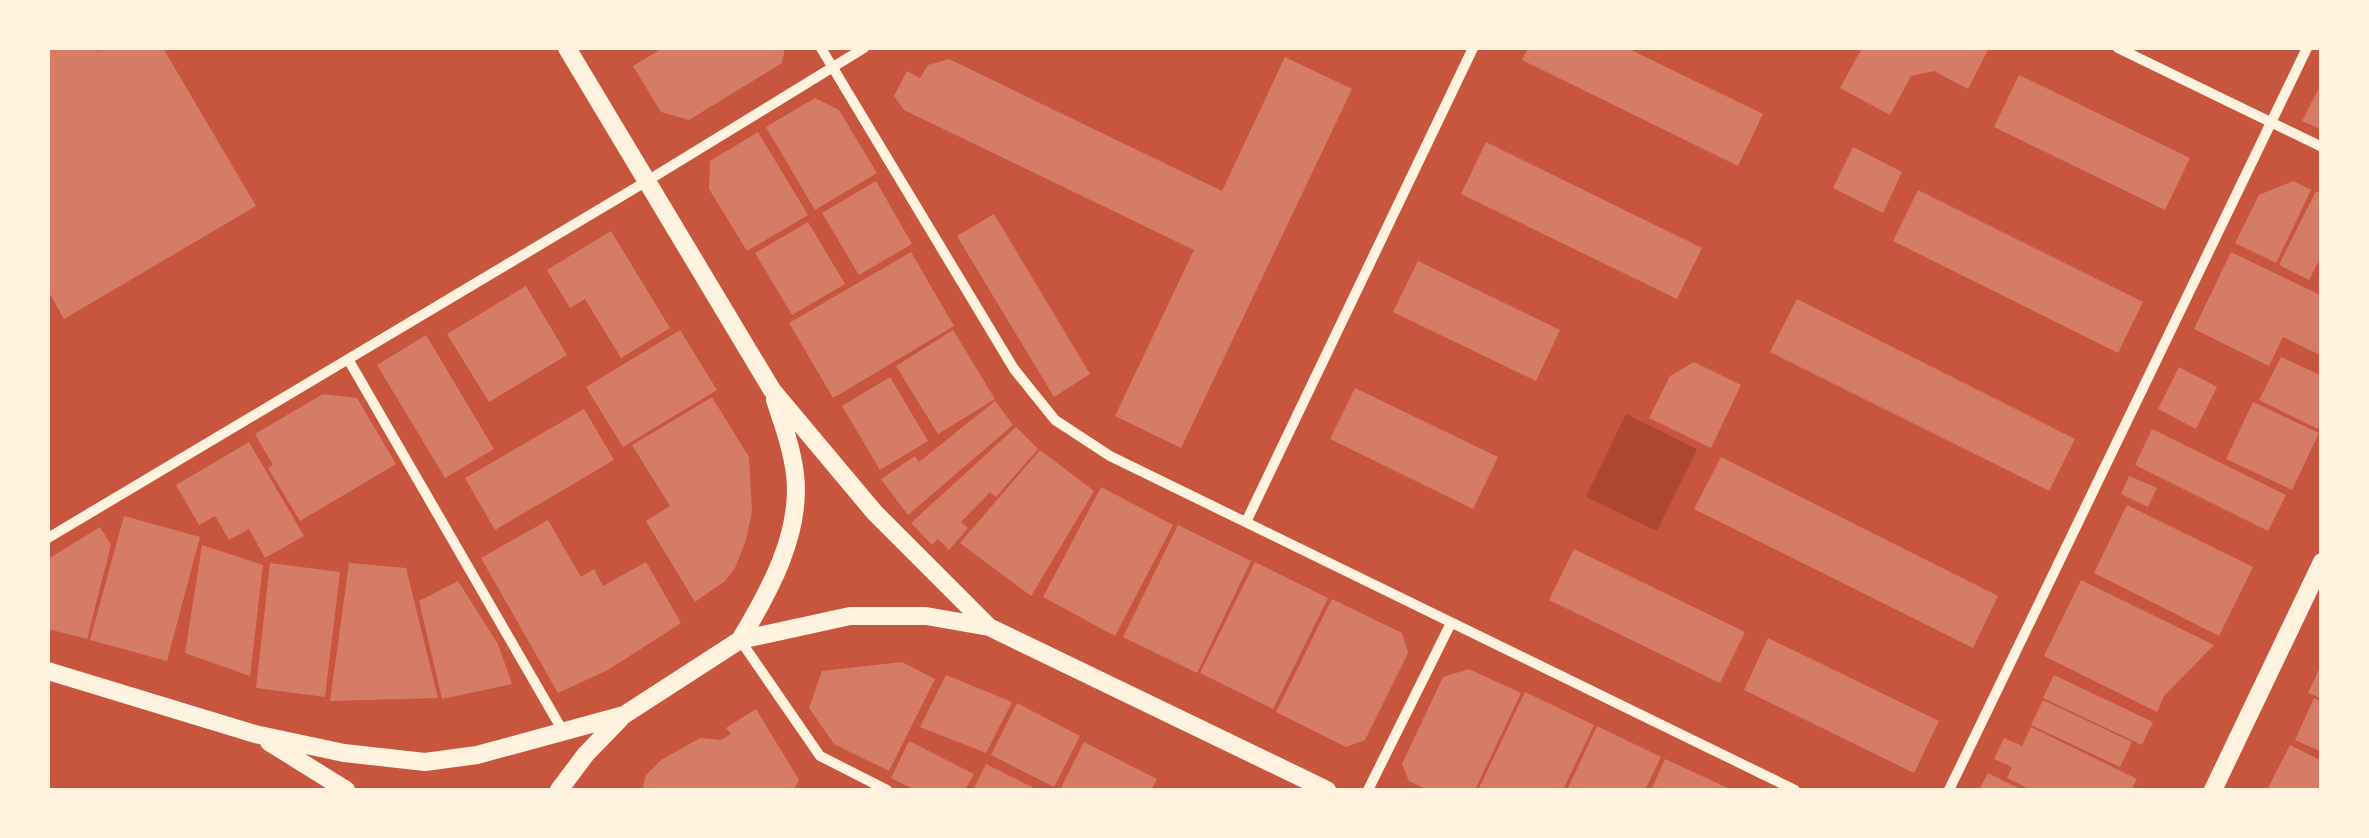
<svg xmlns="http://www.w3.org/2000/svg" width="2369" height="838" viewBox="0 0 2369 838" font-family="'Work Sans',sans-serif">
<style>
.green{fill:#ae4732}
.building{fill:#d67c66}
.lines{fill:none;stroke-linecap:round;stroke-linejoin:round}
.minor{stroke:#fff3e0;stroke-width:10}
.tertiary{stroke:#fff3e0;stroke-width:18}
</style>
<rect width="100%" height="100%" fill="#c8553d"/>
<path class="green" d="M 1626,414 L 1697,449 L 1657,531 L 1586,497 Z"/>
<path class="building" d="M 48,48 L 95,48 L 97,51 L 104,48 L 163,48 L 256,206 L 64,319 L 48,291 Z
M 663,48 L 785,48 L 782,63 L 689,120 L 661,112 L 633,66 Z
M 1528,48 L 1627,48 L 1763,114 L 1738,166 L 1522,60 Z
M 1862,48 L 1989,48 L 1968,89 L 1934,71 L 1911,76 L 1890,115 L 1840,88 Z
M 1285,57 L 1352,89 L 1181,448 L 1115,416 L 1194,250 L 904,110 L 894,96 L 907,71 L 920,78 L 928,65 L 949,59 L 1222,191 Z
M 2019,75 L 2190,158 L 2165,210 L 1994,127 Z
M 2322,82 L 2322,130 L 2302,121 Z
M 815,98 L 839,110 L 877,173 L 815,210 L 766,127 Z
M 758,132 L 808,215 L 747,251 L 709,189 L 710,161 Z
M 1486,142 L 1702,248 L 1677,299 L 1461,194 Z
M 1853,147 L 1902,172 L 1883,213 L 1833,188 Z
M 876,181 L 912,244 L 859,275 L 822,213 Z
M 2293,181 L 2311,190 L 2276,263 L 2235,243 L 2259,195 Z
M 1918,190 L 2143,302 L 2118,353 L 1893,241 Z
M 2316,191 L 2322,194 L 2322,255 L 2309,280 L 2279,265 Z
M 994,214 L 1090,374 L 1054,397 L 957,236 Z
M 808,222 L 845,284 L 792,315 L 755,253 Z
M 611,231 L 670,328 L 621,358 L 585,299 L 570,308 L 547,270 Z
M 911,252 L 954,326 L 833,398 L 789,323 Z
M 2231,252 L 2322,296 L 2322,356 L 2283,337 L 2269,366 L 2194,329 Z
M 1418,261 L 1560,330 L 1536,381 L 1393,312 Z
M 526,286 L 567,355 L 489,402 L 447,334 Z
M 1797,299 L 2075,439 L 2049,491 L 1770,352 Z
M 680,330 L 717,390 L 623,447 L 586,387 Z
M 953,330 L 995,399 L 938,434 L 896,366 Z
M 426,335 L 494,449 L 445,478 L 377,365 Z
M 2281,357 L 2322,376 L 2322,421 L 2318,429 L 2259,400 Z
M 1694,362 L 1741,385 L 1711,448 L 1649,418 L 1670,376 Z
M 2179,367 L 2217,387 L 2196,429 L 2158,409 Z
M 890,377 L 928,441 L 880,470 L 842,406 Z
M 1355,388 L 1498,457 L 1473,509 L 1330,439 Z
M 323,394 L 357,398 L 396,464 L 300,521 L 268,468 L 273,465 L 255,434 Z
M 712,397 L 749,457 L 752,512 L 746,540 L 735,568 L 725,581 L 695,602 L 646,521 L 670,506 L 632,445 Z
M 995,401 L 1013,425 L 908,515 L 881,479 L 915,456 L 919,462 Z
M 2253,402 L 2319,433 L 2292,490 L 2226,459 Z
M 584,409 L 614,460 L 495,530 L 465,478 Z
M 1016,427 L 1038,449 L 996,497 L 990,492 L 961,522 L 968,528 L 949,550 L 938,539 L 932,545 L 911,523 Z
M 2152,429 L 2286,495 L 2268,531 L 2135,465 Z
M 249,442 L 304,536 L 265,558 L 249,529 L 229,540 L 215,516 L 199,525 L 176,485 Z
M 1040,450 L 1094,491 L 1031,596 L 960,543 Z
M 1721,457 L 1998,596 L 1973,648 L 1694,509 Z
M 2129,476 L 2157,488 L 2148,507 L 2121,494 Z
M 1101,487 L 1173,525 L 1115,636 L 1043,597 Z
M 2127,505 L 2253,567 L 2219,636 L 2094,573 Z
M 124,516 L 200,537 L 167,661 L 90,640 Z
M 548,520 L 581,577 L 594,569 L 603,586 L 646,562 L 681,623 L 608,670 L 558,693 L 481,558 Z
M 1178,525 L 1251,561 L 1197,673 L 1123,637 Z
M 100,527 L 111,545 L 87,639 L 48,629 L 48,559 Z
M 202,545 L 263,565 L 250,676 L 185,653 Z
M 1574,549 L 1745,632 L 1720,683 L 1549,600 Z
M 1255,562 L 1328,598 L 1273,709 L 1200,673 Z
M 270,563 L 340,572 L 325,697 L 256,688 Z
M 349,563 L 406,568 L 438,698 L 330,701 Z
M 2081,580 L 2214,645 L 2164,696 L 2157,712 L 2044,656 Z
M 458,581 L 498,644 L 512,684 L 442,699 L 419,601 Z
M 1332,599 L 1402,633 L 1408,653 L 1365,740 L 1346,747 L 1276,712 Z
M 1768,638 L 1939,721 L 1914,773 L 1744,690 Z
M 902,662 L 935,679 L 889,771 L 834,744 L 809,708 L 822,671 Z
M 2322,662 L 2322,699 L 2308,693 Z
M 1469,669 L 1521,693 L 1475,790 L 1428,790 L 1409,781 L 1402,764 L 1443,677 Z
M 946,675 L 1012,702 L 986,753 L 920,727 Z
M 2054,675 L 2153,722 L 2142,745 L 2043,698 Z
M 1525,692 L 1594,725 L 1563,790 L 1478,790 Z
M 2314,698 L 2322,702 L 2322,752 L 2295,740 Z
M 2043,700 L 2132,742 L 2120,767 L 2031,725 Z
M 1017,703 L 1080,736 L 1054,787 L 991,755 Z
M 756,709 L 799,780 L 793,790 L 645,790 L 643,786 L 646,775 L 661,760 L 700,738 L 721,740 L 731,734 L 726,728 Z
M 1597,726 L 1661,757 L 1645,790 L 1567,790 Z
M 2031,727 L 2137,779 L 2131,790 L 2031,790 L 2007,778 L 2012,767 L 1994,759 L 2004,738 L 2022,746 Z
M 909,741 L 974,774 L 965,790 L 915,790 L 891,778 Z
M 1084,742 L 1157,779 L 1151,790 L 1060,790 Z
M 2290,745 L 2322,761 L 2322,790 L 2267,790 Z
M 1665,759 L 1732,790 L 1651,790 Z
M 986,764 L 1038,790 L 973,790 Z
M 1988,773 L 2022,790 L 1979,790 Z"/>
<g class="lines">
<path class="minor" d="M 821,48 L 1014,369 L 1055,420 L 1110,456 L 1795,790
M 2118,48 L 2322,147
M 348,359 L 564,733
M 1246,522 L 1473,48
M 48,538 L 647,181 L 864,48
M 740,640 L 820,756 L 887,790
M 1368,790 L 1451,623
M 1949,790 L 2307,48"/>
<path class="tertiary" d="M 567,48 L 772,390 L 875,513 L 989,627
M 740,640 C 769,592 802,533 795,474 C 792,449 783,424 775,400
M 48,671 L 255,734 L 344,753 L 425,762 L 477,755 L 624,715 L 740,640 L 850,616 L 926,616 L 989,627 L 1327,790
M 269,742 L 346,790
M 559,790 L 586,754 L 620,719
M 2213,790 L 2322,562"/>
</g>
<rect width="2369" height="838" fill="none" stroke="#fff3e0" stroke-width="100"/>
</svg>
